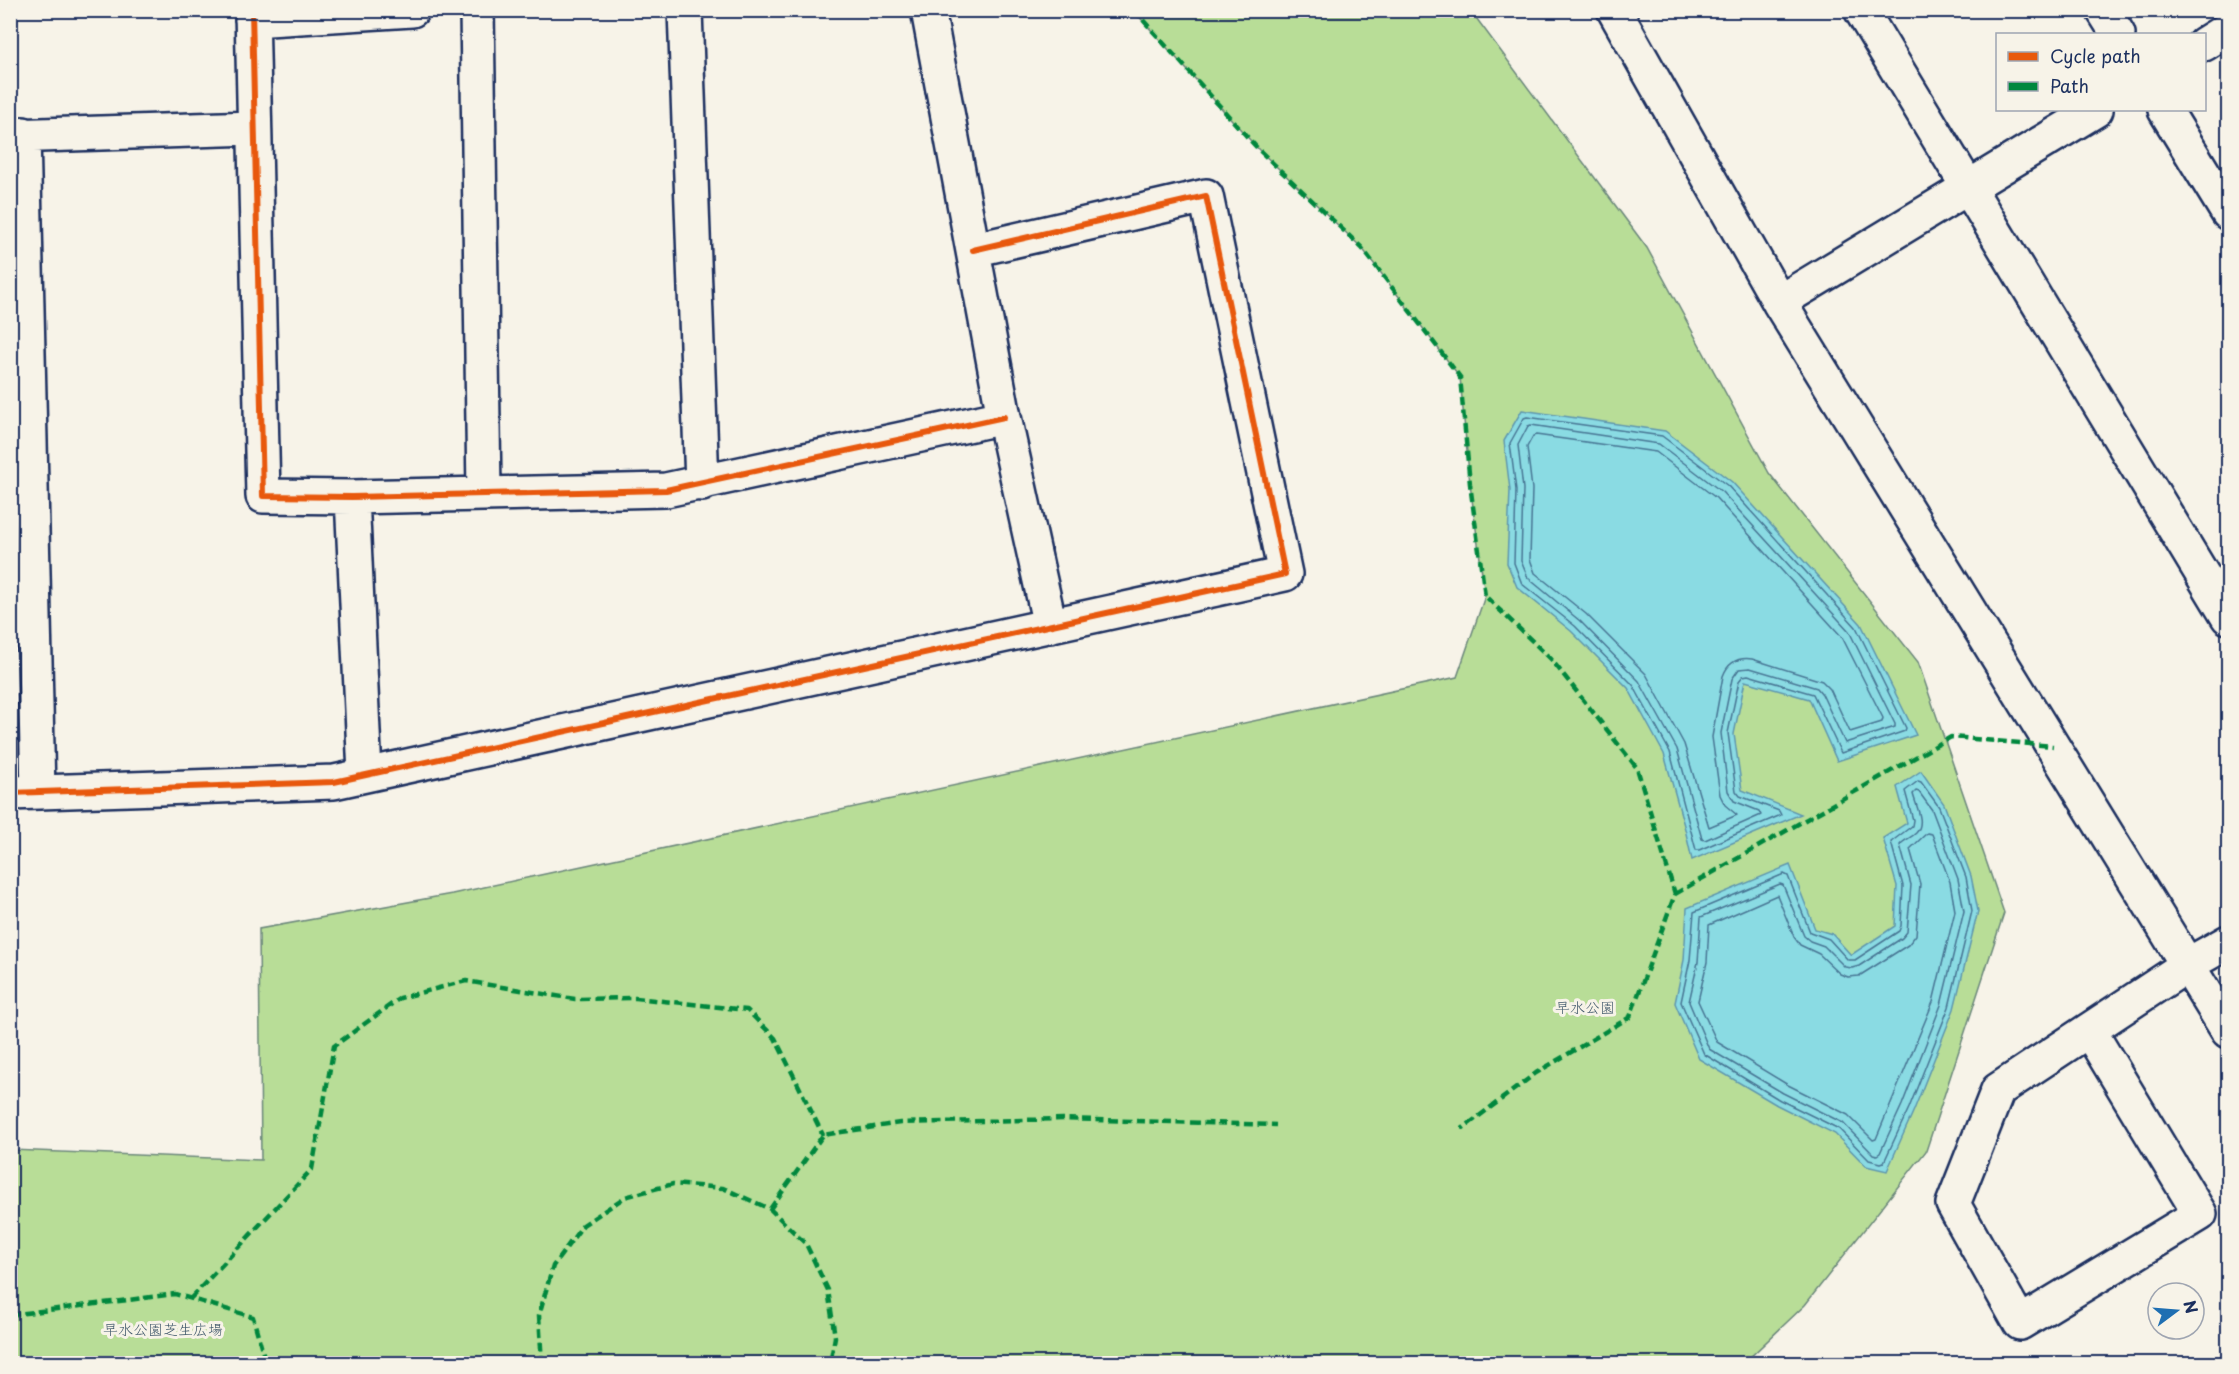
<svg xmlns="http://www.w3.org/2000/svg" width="2239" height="1374" viewBox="0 0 2239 1374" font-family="'Playpen Sans','Klee One',sans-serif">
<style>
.green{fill:#b8dd97;stroke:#6a867a;stroke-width:1.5}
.water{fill:#8adbe3;stroke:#5e96ae;stroke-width:1.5}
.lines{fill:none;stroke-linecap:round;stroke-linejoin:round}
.shore{stroke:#477493;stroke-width:1.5}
.minor-casing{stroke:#1b2f5e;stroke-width:38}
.minor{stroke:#f7f3e8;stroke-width:33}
.quiet{stroke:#00873e;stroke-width:4.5;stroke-dasharray:9 4.5;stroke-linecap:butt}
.cycleway-casing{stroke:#f7f3e8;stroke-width:10}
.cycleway{stroke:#e8590c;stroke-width:6}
.labels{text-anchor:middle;stroke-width:6;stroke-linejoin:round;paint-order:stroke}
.park-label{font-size:15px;fill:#425a6c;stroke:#f7f3e8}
</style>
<rect width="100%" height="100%" fill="#f7f3e8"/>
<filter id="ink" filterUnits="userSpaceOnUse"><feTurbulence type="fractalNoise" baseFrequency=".0167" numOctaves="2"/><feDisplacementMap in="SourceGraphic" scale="12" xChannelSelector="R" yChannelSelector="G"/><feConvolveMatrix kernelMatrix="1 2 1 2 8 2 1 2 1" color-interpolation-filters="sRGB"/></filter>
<g filter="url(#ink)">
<path class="green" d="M 1134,11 L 1471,11 L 1647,248 L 1769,473 L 1918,662 L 2004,913 L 1926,1151 L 1805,1305 L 1744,1363 L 11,1364 L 11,1150 L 261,1160 L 259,929 L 452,894 L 1457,677 L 1485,596 L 1470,484 L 1460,377 L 1362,248 L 1259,150 Z"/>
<path class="water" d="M 1522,410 L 1665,431 L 1732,482 L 1861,624 L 1916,735 L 1837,761 L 1809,699 L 1745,681 L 1734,734 L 1742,790 L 1801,814 L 1692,860 L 1685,829 L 1664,754 L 1628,688 L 1571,631 L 1517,587 L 1507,563 L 1510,490 L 1504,441 Z
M 1921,771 L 1944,804 L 1971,876 L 1978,911 L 1954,1009 L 1914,1110 L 1887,1171 L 1866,1166 L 1835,1134 L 1777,1105 L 1699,1059 L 1675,1003 L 1684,960 L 1687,908 L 1790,865 L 1815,929 L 1832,934 L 1851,955 L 1895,926 L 1897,886 L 1883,838 L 1907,823 L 1897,787 Z"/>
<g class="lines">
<path class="shore" d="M 1527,417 L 1662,436 L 1728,486 L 1856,627 L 1906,728 L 1905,731 L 1841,753 L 1813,694 L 1748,675 L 1743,676 L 1739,681 L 1728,733 L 1736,791 L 1740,796 L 1779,811 L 1781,815 L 1699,850 L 1696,850 L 1670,752 L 1633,685 L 1575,626 L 1522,584 L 1514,563 L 1516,490 L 1510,443 L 1524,418 Z
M 1531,425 L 1659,444 L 1722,492 L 1849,631 L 1895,724 L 1895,727 L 1845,743 L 1822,694 L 1817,688 L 1750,668 L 1739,669 L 1732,679 L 1721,733 L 1728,791 L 1734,801 L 1759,811 L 1761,815 L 1705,840 L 1702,839 L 1677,749 L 1639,681 L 1580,621 L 1528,578 L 1521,561 L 1523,489 L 1518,445 L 1528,426 Z
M 1536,435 L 1656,452 L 1716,498 L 1842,637 L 1883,718 L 1882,722 L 1850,732 L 1830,689 L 1822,681 L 1752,659 C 1738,657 1728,663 1723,676 L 1712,737 L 1720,795 L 1725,805 L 1737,815 L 1709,827 L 1684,744 L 1646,674 L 1586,614 L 1535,573 L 1530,559 L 1532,489 L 1527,447 L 1533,436 Z
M 1918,781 L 1921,782 L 1939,807 L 1966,877 L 1972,911 L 1949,1007 L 1909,1108 L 1884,1162 L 1881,1163 L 1869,1160 L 1839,1129 L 1780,1100 L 1704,1054 L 1681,1002 L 1690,960 L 1694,912 L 1784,874 L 1788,876 L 1810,932 L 1829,939 L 1848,960 L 1855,960 L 1899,931 L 1901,926 L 1903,886 L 1891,842 L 1912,826 L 1913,820 L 1905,791 Z
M 1916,791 L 1919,792 L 1932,810 L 1958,879 L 1964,911 L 1941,1005 L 1902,1105 L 1880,1153 L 1877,1155 L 1873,1154 L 1843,1123 L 1783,1093 L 1709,1049 L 1689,1002 L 1698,962 L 1701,917 L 1780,884 L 1783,885 L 1804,936 L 1810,941 L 1824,946 L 1845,967 L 1852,968 L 1859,966 L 1902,938 L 1907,932 L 1911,885 L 1900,845 C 1904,840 1911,838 1916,833 C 1926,823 1916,806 1913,794 Z
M 1927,833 L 1932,834 L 1950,882 L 1955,911 L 1933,1002 L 1876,1139 L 1873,1140 L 1848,1115 L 1788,1085 L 1717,1042 L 1698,1001 L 1707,962 L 1709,925 L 1777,895 L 1794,937 L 1800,945 L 1819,954 L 1840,974 L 1848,977 L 1859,976 L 1908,945 L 1916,935 L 1920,884 L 1910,849 Z"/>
<defs>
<path id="minor" d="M 252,10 L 263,496 L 352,497 L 666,490 L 1004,417
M 477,10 L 484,493
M 685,10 L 702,484
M 928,10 L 1004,417 L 1050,626
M 1614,10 L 1779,302 L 2228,1031
M 1861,10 L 2228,617
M 2103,10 L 2118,34
M 252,20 L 412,10
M 2204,44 L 2228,29
M 2165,110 L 2228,213
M 23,134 L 38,792
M 10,136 L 253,128
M 1779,302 L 2096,110
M 352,497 L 365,774
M 10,793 L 334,782 L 1285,574 L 1206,196 L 973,250
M 2089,1030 L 2200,1214 L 2020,1323 L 1953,1204 L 1998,1090 L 2189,964 L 2228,942"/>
</defs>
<use href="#minor" class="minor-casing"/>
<use href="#minor" class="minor"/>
<path class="quiet" d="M 1134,10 L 1259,150 L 1362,248 L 1460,377 L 1470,484 L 1485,596 L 1551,659 L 1637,768 L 1675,894 L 1630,1017 L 1536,1073 L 1462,1129
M 1675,894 L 1951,737 L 2053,746
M 770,1209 L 823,1135 L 900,1123 L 1063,1119 L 1276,1125
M 191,1298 L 312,1169 L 334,1046 L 400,998 L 466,981 L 575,999 L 636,998 L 747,1010 L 775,1038 L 823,1135
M 10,1315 L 175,1294 L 253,1317 L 266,1364
M 542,1364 L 539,1315 L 553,1266 L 583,1225 L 625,1197 L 673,1184 L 723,1188 L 770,1209 L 806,1244 L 828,1290 L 835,1337 L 830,1364"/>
<defs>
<path id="cycleway" d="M 252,10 L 263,496 L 352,497 L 666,490 L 1004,417
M 10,793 L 334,782 L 1285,574 L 1206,196 L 973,250"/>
</defs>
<use href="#cycleway" class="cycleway-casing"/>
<use href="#cycleway" class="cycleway"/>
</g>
</g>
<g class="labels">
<g class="park-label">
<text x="1585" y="1013">早水公園</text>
<text x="163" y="1335">早水公園芝生広場</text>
</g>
</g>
<rect width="2239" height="1374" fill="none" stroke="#f7f3e8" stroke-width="36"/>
<rect x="18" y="18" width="2203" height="1338" fill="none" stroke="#1b2f5e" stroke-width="2" filter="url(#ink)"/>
<rect x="1996" y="33" width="210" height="78" fill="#f7f3e8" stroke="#9fa5b1" stroke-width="1.5"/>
<rect x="2008" y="52" width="30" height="9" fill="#e8590c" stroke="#9fa5b1" stroke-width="1.5"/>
<text x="2050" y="63" font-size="18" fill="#1b2f5e">Cycle path</text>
<rect x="2008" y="82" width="30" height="9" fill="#00873e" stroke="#9fa5b1" stroke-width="1.5"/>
<text x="2050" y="93" font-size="18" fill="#1b2f5e">Path</text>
<g transform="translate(2176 1311) rotate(74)"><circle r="28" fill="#f7f3e8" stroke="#9fa5b1" stroke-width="1.5"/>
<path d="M0-4.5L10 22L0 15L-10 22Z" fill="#1f6fb2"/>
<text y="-9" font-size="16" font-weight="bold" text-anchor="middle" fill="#1b2f5e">N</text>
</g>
</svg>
